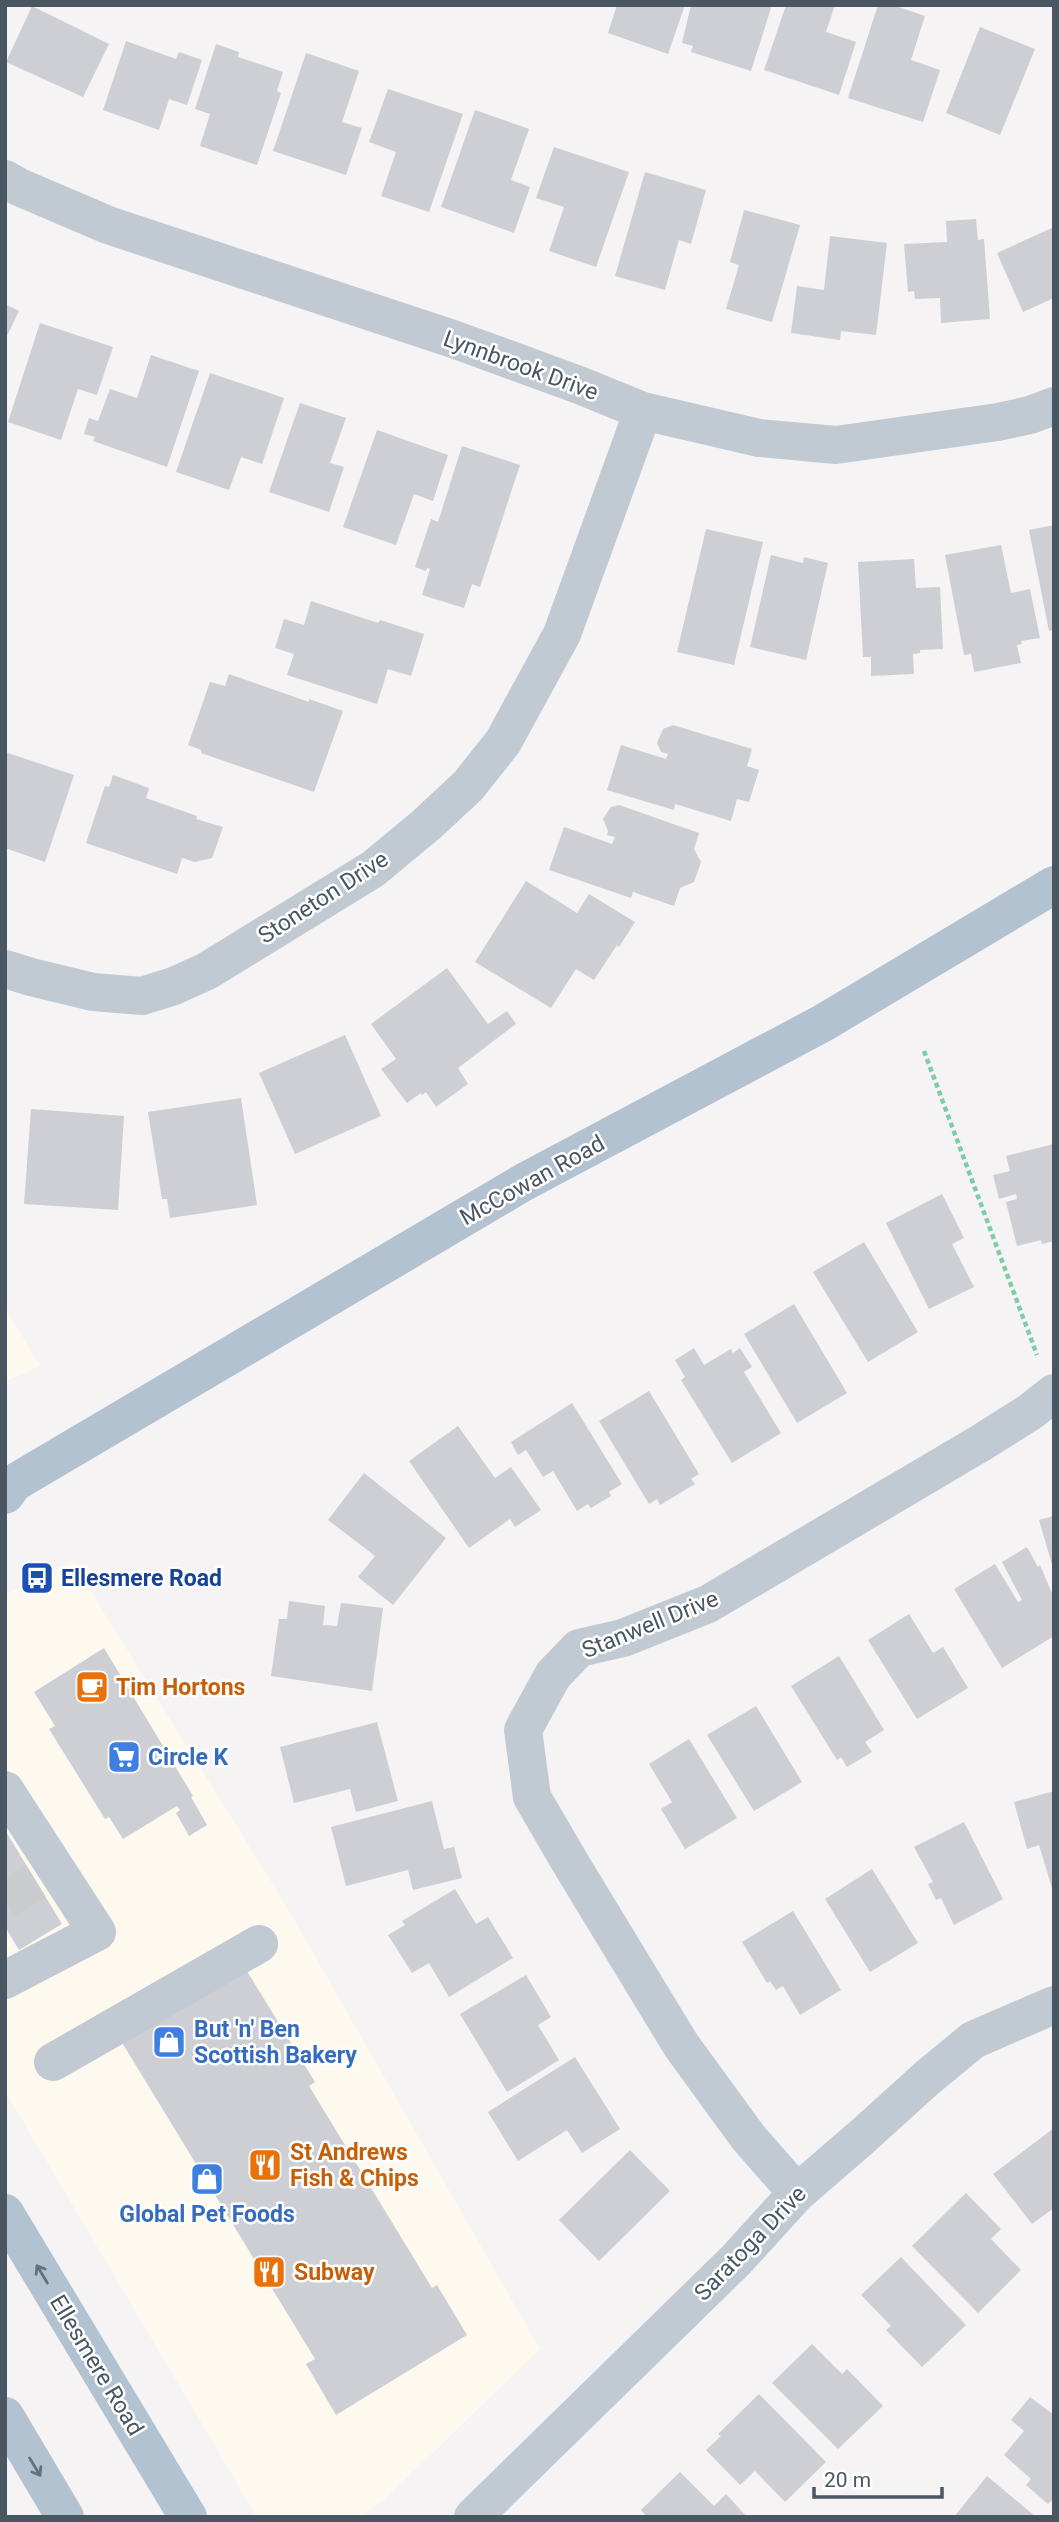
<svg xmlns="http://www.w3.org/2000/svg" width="1059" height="2522" viewBox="0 0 1059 2522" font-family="Roboto,sans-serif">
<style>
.commercial{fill:#fdf9ef}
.building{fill:#cdcfd5}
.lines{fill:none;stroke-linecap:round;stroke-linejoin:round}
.minor-tunnel{stroke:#caccce;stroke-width:38;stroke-dasharray:38 19;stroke-linecap:butt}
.path{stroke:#7ad0a6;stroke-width:4.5;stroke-dasharray:5 3.5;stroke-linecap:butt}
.minor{stroke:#c1cad2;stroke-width:38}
.major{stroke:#b3c2d1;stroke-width:38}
.oneway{stroke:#64717d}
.labels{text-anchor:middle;stroke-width:5;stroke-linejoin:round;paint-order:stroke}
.street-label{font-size:23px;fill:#4a5661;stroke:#fff}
.transit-label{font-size:23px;font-weight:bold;fill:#164399;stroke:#fff;text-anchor:start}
.food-label{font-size:23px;font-weight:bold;fill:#c56008;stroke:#fff;text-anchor:start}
.shop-label{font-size:23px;font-weight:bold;fill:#366cbe;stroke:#fff;text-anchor:start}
</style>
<rect width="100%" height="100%" fill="#f5f3f3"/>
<path class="commercial" d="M 5,1307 L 40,1366 L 5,1382 Z
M 72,1561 L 285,1904 L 540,2349 L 383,2501 L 359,2517 L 257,2517 L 5,2091 L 5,1595 Z"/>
<path class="building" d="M 617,5 L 685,5 L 668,54 L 608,33 Z
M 691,5 L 772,5 L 751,71 L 691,52 L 693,46 L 682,43 Z
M 786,5 L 835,5 L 826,32 L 856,42 L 839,95 L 764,70 Z
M 878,5 L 893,5 L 925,16 L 911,60 L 940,70 L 923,122 L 848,98 Z
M 32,6 L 109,44 L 83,97 L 6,62 Z
M 980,27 L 1035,49 L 1000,135 L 946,113 Z
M 126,41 L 176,59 L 179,52 L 202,60 L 187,105 L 169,99 L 159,130 L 103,110 Z
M 216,44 L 239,52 L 238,57 L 283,72 L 277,91 L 281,93 L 257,165 L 200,146 L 210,114 L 195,109 Z
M 306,53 L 359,71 L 342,122 L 362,128 L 346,175 L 273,151 Z
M 388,89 L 463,114 L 429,212 L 381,196 L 396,152 L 369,142 Z
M 475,110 L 529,129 L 511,180 L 530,187 L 514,233 L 441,207 Z
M 554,147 L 629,172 L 596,267 L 549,251 L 564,207 L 536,198 Z
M 645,172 L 706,190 L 691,244 L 679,240 L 665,290 L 615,276 Z
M 744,210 L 800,225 L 772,322 L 726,309 L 739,265 L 730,262 Z
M 976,219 L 978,240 L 984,239 L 990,319 L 941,323 L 940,298 L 915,299 L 914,291 L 908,292 L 904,244 L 947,242 L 946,221 Z
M 1054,227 L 1054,298 L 1023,312 L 997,253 Z
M 830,236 L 887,243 L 876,335 L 841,331 L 840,340 L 791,333 L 797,286 L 824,290 Z
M 5,304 L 19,311 L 5,340 Z
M 40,323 L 113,347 L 97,395 L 78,389 L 61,440 L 8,422 Z
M 151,355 L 199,371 L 167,467 L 93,441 L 95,437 L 84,434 L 89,418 L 98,421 L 110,389 L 137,398 Z
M 210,373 L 284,398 L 262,464 L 241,457 L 229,490 L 176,472 Z
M 300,403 L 346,418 L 330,463 L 344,467 L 329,512 L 269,492 Z
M 377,430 L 448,455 L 433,501 L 414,494 L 396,545 L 343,527 Z
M 462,446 L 520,465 L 480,587 L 472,584 L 464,608 L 422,595 L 430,569 L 427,568 L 426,571 L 415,567 L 431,519 L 438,522 Z
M 1054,525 L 1054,630 L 1049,631 L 1029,530 Z
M 706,529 L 763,542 L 734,665 L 677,652 Z
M 1001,545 L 1011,593 L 1030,589 L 1040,638 L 1021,641 L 1022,644 L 1017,645 L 1021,663 L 974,672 L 971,654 L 964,655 L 945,555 Z
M 771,555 L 803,563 L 804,557 L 828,563 L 806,660 L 750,647 Z
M 914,559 L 916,588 L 940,587 L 943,649 L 920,650 L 920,653 L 913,654 L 914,674 L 871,676 L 871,657 L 863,657 L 858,562 Z
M 311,601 L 378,623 L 380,620 L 424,634 L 411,676 L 388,669 L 377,704 L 287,675 L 294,654 L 275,648 L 284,619 L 304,625 Z
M 229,674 L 309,702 L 309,699 L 343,711 L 314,792 L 201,753 L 201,750 L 188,745 L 210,682 L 225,686 Z
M 673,725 L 752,749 L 747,766 L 759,770 L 749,802 L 737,799 L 731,821 L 675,804 L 674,810 L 607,790 L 621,745 L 666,759 L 668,754 L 661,752 L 657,743 L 663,729 Z
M 5,752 L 74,775 L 45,862 L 5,848 Z
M 113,775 L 149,788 L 146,798 L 197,816 L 196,819 L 223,827 L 212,858 L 195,862 L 182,858 L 177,874 L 86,843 L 105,786 L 109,787 Z
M 619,805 L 699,833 L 694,849 L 701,862 L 694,882 L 680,888 L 674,906 L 633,892 L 631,898 L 549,870 L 564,827 L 612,844 L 615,837 L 607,835 L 608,831 L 603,819 L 611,807 Z
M 526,881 L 577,913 L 589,894 L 635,922 L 619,947 L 617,945 L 594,980 L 576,969 L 551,1008 L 475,962 Z
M 447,968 L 488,1024 L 507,1011 L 516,1024 L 458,1068 L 468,1084 L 436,1107 L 426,1092 L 422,1095 L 421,1093 L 407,1103 L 381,1069 L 396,1059 L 371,1024 Z
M 345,1035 L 381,1116 L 295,1154 L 259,1073 Z
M 241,1098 L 257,1205 L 170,1218 L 167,1199 L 162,1199 L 148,1112 Z
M 31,1109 L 124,1116 L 118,1210 L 24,1204 Z
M 1054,1144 L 1054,1241 L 1042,1244 L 1041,1240 L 1017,1246 L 1006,1202 L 1017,1199 L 1016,1194 L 999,1199 L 993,1175 L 1010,1171 L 1006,1156 Z
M 942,1194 L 964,1238 L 952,1244 L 974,1287 L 929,1309 L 886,1223 Z
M 864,1242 L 918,1332 L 868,1362 L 813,1272 Z
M 794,1304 L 847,1393 L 797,1423 L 744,1334 Z
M 694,1348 L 704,1365 L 731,1349 L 733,1353 L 740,1348 L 752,1367 L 744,1372 L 781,1433 L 732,1463 L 681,1380 L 685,1377 L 675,1360 Z
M 649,1391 L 699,1474 L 691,1479 L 695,1484 L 660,1505 L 657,1499 L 649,1504 L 599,1421 Z
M 572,1403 L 622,1484 L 609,1492 L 611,1496 L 591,1508 L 588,1504 L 577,1511 L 553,1471 L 543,1477 L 526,1450 L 518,1455 L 511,1442 Z
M 458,1426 L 495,1478 L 511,1467 L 541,1510 L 515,1527 L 510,1519 L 469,1548 L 409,1461 Z
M 364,1473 L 446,1538 L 393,1605 L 358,1577 L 375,1556 L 328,1520 Z
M 1054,1516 L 1054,1568 L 1053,1568 L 1039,1520 Z
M 1027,1547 L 1038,1567 L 1040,1565 L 1054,1598 L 1054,1636 L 1002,1668 L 954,1589 L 995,1564 L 1018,1602 L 1022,1600 L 1002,1562 Z
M 289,1601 L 325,1606 L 323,1625 L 337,1626 L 341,1603 L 383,1608 L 372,1691 L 271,1676 L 279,1619 L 287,1619 Z
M 909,1614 L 933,1653 L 943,1647 L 968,1688 L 917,1719 L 868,1640 Z
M 104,1648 L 193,1796 L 191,1797 L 207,1825 L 189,1836 L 176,1813 L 180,1810 L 177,1806 L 123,1839 L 109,1817 L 105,1819 L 49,1729 L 55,1726 L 34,1692 Z
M 839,1656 L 884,1730 L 865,1742 L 872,1752 L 847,1767 L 841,1757 L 837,1760 L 791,1686 Z
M 756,1706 L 802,1782 L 754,1811 L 707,1735 Z
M 377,1722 L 398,1801 L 356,1812 L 350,1789 L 294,1803 L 280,1747 Z
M 689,1739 L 737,1818 L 685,1849 L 661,1809 L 672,1802 L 649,1764 Z
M 1054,1791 L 1054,1887 L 1052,1888 L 1039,1845 L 1027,1849 L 1014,1802 Z
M 432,1801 L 444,1849 L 454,1847 L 462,1878 L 413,1890 L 408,1870 L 346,1886 L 331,1827 Z
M 964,1822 L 1003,1899 L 954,1925 L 941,1898 L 936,1900 L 928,1884 L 933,1882 L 914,1847 Z
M 5,1830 L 62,1924 L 19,1950 L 5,1927 Z
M 872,1869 L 918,1943 L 870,1972 L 825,1899 Z
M 455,1889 L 476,1924 L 488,1917 L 513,1958 L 449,1997 L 429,1963 L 412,1973 L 388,1935 L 405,1925 L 402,1921 Z
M 793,1911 L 841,1990 L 800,2015 L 783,1986 L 776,1990 L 770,1981 L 767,1983 L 742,1942 Z
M 242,1963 L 315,2082 L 309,2086 L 432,2288 L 437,2285 L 467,2335 L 336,2415 L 306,2364 L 315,2359 L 121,2041 Z
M 526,1975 L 551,2017 L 538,2025 L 559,2060 L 507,2092 L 460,2014 Z
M 575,2057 L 620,2129 L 582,2153 L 567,2130 L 518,2161 L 488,2112 Z
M 1054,2128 L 1054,2208 L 1032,2224 L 993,2174 Z
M 630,2150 L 670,2191 L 599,2261 L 559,2220 Z
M 966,2193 L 1001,2229 L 991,2239 L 1021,2270 L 978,2313 L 912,2246 Z
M 901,2257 L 966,2325 L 922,2367 L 886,2330 L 891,2326 L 861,2295 Z
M 812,2344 L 842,2374 L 847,2369 L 883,2406 L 838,2449 L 772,2383 Z
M 759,2394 L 826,2462 L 785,2502 L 755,2471 L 740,2485 L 706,2450 L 721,2436 L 718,2434 Z
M 1030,2397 L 1054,2415 L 1054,2498 L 1048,2504 L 1026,2485 L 1031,2479 L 1004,2455 L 1024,2431 L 1011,2420 Z
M 680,2472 L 714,2506 L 726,2494 L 747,2517 L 647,2517 L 641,2510 Z
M 987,2476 L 1036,2517 L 954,2517 Z"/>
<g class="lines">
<path class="minor-tunnel" d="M 5,1900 L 36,1881"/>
<path class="path" d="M 924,1051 L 1037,1355"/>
<path class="minor" d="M 5,179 L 19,187 L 108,225 L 453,339 L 579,385 L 643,411 L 759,438 L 836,445 L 998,422 L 1030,415 L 1054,406
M 5,969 L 31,977 L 93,992 L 142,996 L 174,986 L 207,971 L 373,869 L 426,825 L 468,786 L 503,742 L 562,634 L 643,411
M 5,1790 L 97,1932 L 5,1980
M 53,2062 L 259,1944
M 797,2193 L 748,2137 L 681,2045 L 571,1864 L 532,1797 L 523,1730 L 553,1675 L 579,1648 L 623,1638 L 708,1604 L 979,1444 L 1030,1412 L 1054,1393
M 473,2517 L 736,2260 L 797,2193 L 863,2136 L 927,2078 L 973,2040 L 1054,2005"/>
<path class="major" d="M 5,1495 L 14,1483 L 524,1182 L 823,1023 L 1054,885
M 5,2213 L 188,2517
M 5,2416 L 65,2517"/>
</g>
<defs><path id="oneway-shaft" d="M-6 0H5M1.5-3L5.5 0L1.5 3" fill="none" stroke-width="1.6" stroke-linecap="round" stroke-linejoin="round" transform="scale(1.75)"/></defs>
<g class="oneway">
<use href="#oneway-shaft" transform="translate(42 2274) rotate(-121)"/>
<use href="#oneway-shaft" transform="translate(35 2467) rotate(59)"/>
</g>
<defs>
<symbol id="bus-square" viewBox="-11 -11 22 22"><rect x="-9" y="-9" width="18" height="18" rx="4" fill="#1a4fb4" stroke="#fff"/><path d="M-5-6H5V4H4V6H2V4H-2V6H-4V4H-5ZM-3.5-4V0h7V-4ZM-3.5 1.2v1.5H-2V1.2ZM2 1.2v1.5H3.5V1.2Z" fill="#fff"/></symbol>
<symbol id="cafe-square" viewBox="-11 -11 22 22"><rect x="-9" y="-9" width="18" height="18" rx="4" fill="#e8710a" stroke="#fff"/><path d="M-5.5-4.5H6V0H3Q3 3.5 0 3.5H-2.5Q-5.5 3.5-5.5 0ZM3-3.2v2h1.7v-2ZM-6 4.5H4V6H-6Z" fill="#fff"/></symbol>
<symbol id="supermarket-square" viewBox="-11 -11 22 22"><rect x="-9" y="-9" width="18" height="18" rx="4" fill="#3f7fe0" stroke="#fff"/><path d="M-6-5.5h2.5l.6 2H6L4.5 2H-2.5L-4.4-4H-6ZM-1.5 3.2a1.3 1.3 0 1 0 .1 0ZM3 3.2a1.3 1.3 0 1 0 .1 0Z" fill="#fff"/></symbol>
<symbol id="shop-square" viewBox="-11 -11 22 22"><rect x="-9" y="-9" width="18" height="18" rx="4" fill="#3f7fe0" stroke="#fff"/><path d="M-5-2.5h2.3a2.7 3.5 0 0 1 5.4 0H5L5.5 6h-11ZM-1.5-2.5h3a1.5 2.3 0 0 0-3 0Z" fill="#fff"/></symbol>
<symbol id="restaurant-square" viewBox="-11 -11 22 22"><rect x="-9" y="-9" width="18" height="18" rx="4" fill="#e8710a" stroke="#fff"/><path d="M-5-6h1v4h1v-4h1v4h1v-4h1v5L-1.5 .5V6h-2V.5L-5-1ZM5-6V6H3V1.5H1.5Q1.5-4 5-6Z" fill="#fff"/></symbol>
</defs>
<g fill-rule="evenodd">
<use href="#bus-square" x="18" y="1559" width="38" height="38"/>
<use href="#cafe-square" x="73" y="1668" width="38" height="38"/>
<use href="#supermarket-square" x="105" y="1738" width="38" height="38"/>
<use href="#shop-square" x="150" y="2023" width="38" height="38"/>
<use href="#restaurant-square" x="246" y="2146" width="38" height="38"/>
<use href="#shop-square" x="188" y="2160" width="38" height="38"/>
<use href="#restaurant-square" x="250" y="2253" width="38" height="38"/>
</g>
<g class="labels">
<g class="street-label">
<text transform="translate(521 365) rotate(20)" y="8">Lynnbrook Drive</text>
<text transform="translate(323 897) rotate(-33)" y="8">Stoneton Drive</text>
<text transform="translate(532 1180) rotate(-29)" y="8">McCowan Road</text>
<text transform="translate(650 1624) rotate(-22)" y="8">Stanwell Drive</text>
<text transform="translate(750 2243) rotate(-46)" y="8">Saratoga Drive</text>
<text transform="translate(97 2365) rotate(59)" y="8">Ellesmere Road</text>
</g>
<g class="transit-label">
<text x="61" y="1586">Ellesmere Road</text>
</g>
<g class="food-label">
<text x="116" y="1695">Tim Hortons</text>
<text x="290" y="2160">St Andrews<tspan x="290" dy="26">Fish &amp; Chips</tspan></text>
<text x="294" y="2280">Subway</text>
</g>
<g class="shop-label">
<text x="148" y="1765">Circle K</text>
<text x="194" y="2037">But 'n' Ben<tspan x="194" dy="26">Scottish Bakery</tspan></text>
<text x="207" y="2222" text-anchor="middle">Global Pet Foods</text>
</g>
</g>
<rect width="1059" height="2522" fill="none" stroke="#4a5661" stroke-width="14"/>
<path d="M814 2487v10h128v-10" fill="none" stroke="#4a5661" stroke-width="3.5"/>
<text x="824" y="2487" font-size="21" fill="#4a5661" stroke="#ffffff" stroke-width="5" paint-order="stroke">20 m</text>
</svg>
